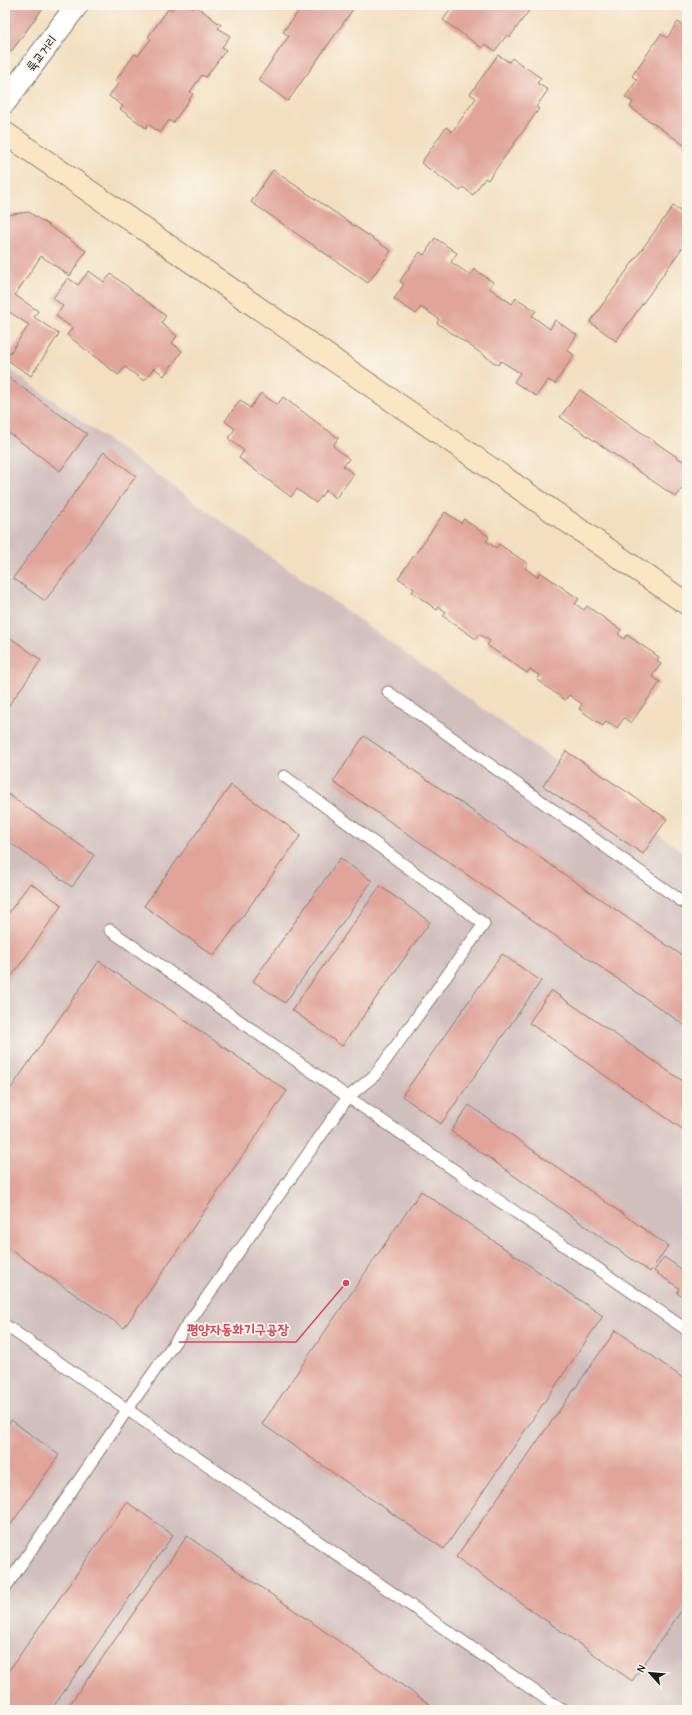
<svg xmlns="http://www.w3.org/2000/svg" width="692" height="1715" viewBox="0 0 692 1715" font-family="'Comic Neue','Poor Story',sans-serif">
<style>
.industrial{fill:#d1bfbe}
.building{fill:#e0a49a}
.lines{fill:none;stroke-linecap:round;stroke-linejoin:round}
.lane-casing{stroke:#877e6e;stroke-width:13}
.street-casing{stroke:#877e6e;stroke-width:24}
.secondary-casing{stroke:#877e6e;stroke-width:24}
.lane{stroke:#fff;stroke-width:11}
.street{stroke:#fff;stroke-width:22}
.secondary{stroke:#fbe6c4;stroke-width:22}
.labels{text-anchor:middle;stroke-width:3.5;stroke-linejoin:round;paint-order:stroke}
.street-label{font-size:13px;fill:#1c1c1c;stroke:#fbf7ec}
.leader{fill:none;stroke:#d1495b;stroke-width:1.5}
.callout-dot{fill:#d1495b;stroke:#fbf7ec;stroke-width:1.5}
.callout-label{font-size:14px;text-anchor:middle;font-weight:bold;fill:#d1495b;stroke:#fbf7ec;stroke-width:3.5;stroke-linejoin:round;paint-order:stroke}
</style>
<rect width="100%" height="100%" fill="#fbf7ec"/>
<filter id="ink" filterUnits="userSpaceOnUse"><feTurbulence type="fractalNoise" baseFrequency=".025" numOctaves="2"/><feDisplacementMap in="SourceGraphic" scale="8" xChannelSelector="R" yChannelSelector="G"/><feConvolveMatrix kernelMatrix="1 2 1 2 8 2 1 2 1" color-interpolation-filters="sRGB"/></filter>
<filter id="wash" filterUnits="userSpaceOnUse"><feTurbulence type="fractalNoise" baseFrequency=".012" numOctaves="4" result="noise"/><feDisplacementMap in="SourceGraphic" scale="16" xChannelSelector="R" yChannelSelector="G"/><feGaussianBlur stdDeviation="0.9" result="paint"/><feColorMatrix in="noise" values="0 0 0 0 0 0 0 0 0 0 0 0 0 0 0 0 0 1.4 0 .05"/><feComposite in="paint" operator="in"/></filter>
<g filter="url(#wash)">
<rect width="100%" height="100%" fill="#f2dfc0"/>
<path class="industrial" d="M 5,366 L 687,855 L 687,1710 L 5,1710 Z"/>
<g id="blocks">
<path class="building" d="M 5,5 L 45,5 L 11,52 L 5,47 Z
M 176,5 L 187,5 L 193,9 L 196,6 L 221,25 L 218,28 L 230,36 L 222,47 L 226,50 L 206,77 L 202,75 L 190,92 L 193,94 L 173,123 L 169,120 L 160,133 L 148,124 L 146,128 L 120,109 L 123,106 L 109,96 L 119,83 L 115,81 L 135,54 L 138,56 L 151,39 L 148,37 L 169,8 L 172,10 Z
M 303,5 L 309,7 L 311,5 L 356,5 L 288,101 L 258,80 L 289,36 L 283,32 Z
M 454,5 L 533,5 L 510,37 L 507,35 L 495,51 L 485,44 L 482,48 L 443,20 Z
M 678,22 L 686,27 L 687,25 L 687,147 L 630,107 L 633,102 L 625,97 L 637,80 L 632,76 L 661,34 L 667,38 Z
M 498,55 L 509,62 L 512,58 L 541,78 L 537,83 L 548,90 L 536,107 L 539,109 L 488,180 L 485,178 L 473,195 L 463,187 L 460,191 L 421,163 L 446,127 L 452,132 L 476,98 L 470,94 Z
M 273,170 L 391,251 L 368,283 L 251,202 Z
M 673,206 L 687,216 L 687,241 L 616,341 L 590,322 Z
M 29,212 L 86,251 L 70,276 L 41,256 L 15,295 L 38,311 L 34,317 L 59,334 L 31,376 L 6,359 L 29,325 L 5,309 L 5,215 Z
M 435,238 L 457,253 L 451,262 L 470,275 L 474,269 L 493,282 L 489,288 L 512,304 L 516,298 L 536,311 L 532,316 L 550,329 L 555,320 L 577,335 L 567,350 L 574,355 L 555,384 L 548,380 L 536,396 L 514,382 L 520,373 L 501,361 L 498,365 L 437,323 L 439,319 L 421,307 L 416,314 L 394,299 L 404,284 L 400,281 L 420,252 L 424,255 Z
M 89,271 L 104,282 L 111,274 L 166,316 L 161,323 L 177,336 L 172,343 L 182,351 L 164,376 L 154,368 L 144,381 L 125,367 L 118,375 L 67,335 L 72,328 L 56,316 L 63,306 L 53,298 L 68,278 L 78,285 Z
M 5,375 L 87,434 L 60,471 L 5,430 Z
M 580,390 L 687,464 L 687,482 L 676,497 L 560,417 Z
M 261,393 L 277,405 L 283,397 L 338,438 L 333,446 L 349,459 L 343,466 L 354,474 L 336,498 L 326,490 L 316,503 L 297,489 L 291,497 L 239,458 L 244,451 L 228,438 L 235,429 L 225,421 L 240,400 L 250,408 Z
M 104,452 L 136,476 L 45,601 L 13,578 Z
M 445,512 L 461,523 L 464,519 L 489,537 L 486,541 L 496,548 L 499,544 L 528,564 L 525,568 L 537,577 L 540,572 L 579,599 L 575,604 L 584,610 L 587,606 L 621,630 L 618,634 L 624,639 L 627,635 L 659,657 L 657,661 L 661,664 L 652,676 L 660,682 L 631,723 L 624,718 L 617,728 L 606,721 L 603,726 L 579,709 L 582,704 L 569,695 L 565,700 L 537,680 L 540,676 L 530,669 L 527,673 L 487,645 L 490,641 L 479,634 L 476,639 L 443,616 L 446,612 L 439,607 L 437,610 L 412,592 L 414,589 L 398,578 Z
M 5,634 L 41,660 L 5,711 Z
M 364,736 L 687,959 L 687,1027 L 333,782 Z
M 566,751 L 667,819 L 643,854 L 543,786 Z
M 231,785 L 301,835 L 214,956 L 144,906 Z
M 5,792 L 94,855 L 72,887 L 5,839 Z
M 340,858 L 372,881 L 285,1003 L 253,981 Z
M 30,883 L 62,905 L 5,986 L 5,918 Z
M 380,886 L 430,922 L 342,1046 L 292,1010 Z
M 502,954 L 541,981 L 441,1124 L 402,1096 Z
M 99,961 L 287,1091 L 124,1328 L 5,1246 L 5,1097 Z
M 551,990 L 687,1084 L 687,1132 L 529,1023 Z
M 469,1105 L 668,1246 L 650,1272 L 451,1131 Z
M 421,1191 L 603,1316 L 444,1549 L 262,1424 Z
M 664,1257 L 687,1273 L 687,1300 L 677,1293 L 679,1288 L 654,1271 Z
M 616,1330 L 687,1381 L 687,1603 L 632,1681 L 456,1557 Z
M 11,1420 L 59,1455 L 5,1533 L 5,1429 Z
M 127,1502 L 173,1535 L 51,1710 L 5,1710 L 5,1676 Z
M 187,1536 L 438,1710 L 66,1710 Z"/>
</g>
</g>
<g filter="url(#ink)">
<use href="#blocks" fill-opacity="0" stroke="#877e6e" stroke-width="1"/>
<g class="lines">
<defs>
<path id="lane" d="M 388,692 L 687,905
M 110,930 L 348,1097 L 687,1330
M 5,1325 L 562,1710
M 5,1588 L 127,1410 L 348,1097 L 375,1075 L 484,924 L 284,776"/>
<path id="street" d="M 5,102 L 77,5"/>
<path id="secondary" d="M 5,133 L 687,604"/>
</defs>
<use href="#lane" class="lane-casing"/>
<use href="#street" class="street-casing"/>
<use href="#secondary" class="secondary-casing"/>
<use href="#lane" class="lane"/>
<use href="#street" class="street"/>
<use href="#secondary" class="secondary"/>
</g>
</g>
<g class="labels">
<g class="street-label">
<text transform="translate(41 53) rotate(-53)" y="5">륙교거리</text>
</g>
</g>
<path class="leader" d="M346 1283L296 1342H179"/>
<circle class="callout-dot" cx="346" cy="1283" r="4"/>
<g class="callout-label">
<text x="238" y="1334">평양자동화기구공장</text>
</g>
<rect width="692" height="1715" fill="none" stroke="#fbf7ec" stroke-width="20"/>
<g transform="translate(650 1673) rotate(297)" stroke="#fbf7ec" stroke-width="3" paint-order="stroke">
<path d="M0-3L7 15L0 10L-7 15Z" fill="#1c1c1c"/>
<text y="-6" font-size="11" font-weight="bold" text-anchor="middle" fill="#1c1c1c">N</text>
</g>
</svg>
